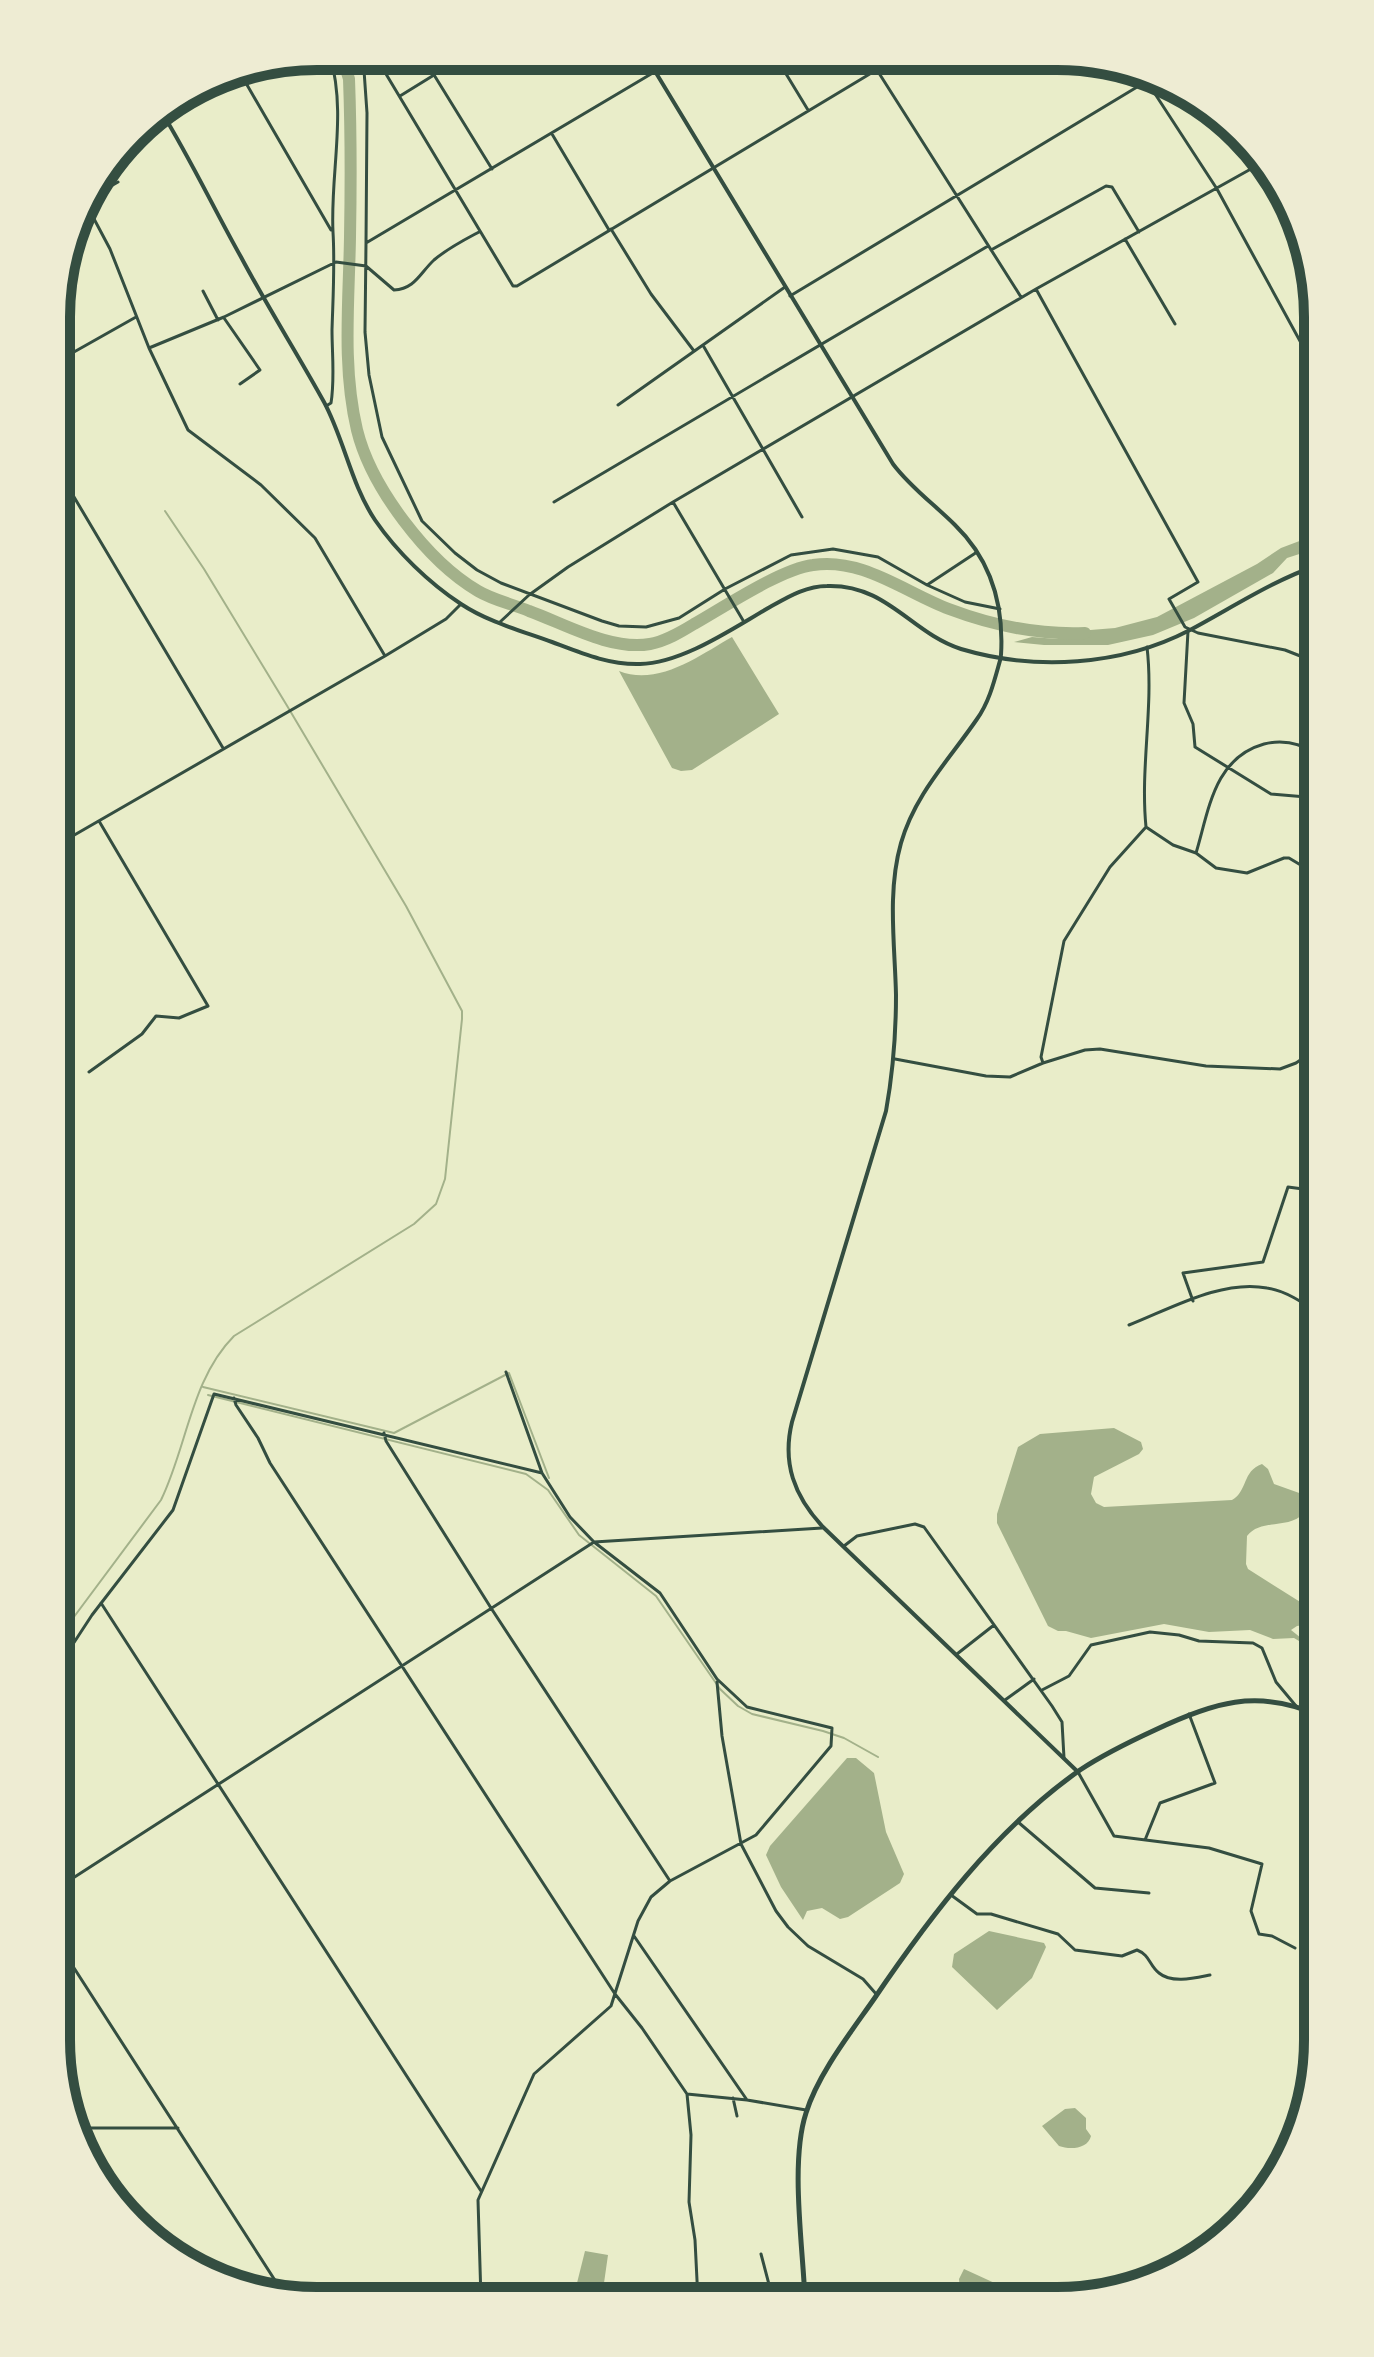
<svg xmlns="http://www.w3.org/2000/svg" width="1374" height="2357" viewBox="0 0 1374 2357" font-family="'Noto Sans',sans-serif">
<style>
.water{fill:#a3b18a}
.lines{fill:none;stroke-linecap:round;stroke-linejoin:round}
.stream{stroke:#a3b18a;stroke-width:2}
.river{stroke:#a3b18a;stroke-width:12}
.minor{stroke:#344e41;stroke-width:3}
.tertiary{stroke:#344e41;stroke-width:4}
.secondary{stroke:#344e41;stroke-width:4}
.primary{stroke:#344e41;stroke-width:5}
.rim{fill:none;stroke:#344e41;stroke-width:10}
</style>
<rect width="100%" height="100%" fill="#e9edc9"/>
<path class="water" d="M 1318,534 L 1318,548 L 1287,558 L 1273,573 L 1194,618 L 1153,635 L 1108,645 L 1044,645 L 1014,642 L 1032,637 L 1057,639 L 1078,631 L 1115,628 L 1157,617 L 1257,564 L 1281,548 Z
M 732,637 L 779,714 L 692,770 L 681,771 L 672,768 L 619,671 C 658,687 700,655 732,637 Z
M 1114,1428 L 1141,1442 L 1143,1449 L 1139,1454 L 1094,1477 L 1091,1494 L 1096,1503 L 1104,1507 L 1232,1500 C 1248,1491 1242,1471 1262,1464 L 1268,1469 L 1274,1484 L 1302,1494 L 1304,1513 C 1289,1530 1261,1518 1247,1536 L 1246,1564 L 1248,1569 L 1313,1610 L 1316,1623 L 1297,1626 L 1291,1630 L 1301,1638 L 1299,1641 L 1294,1638 L 1273,1639 L 1250,1630 L 1209,1632 L 1164,1624 L 1091,1638 L 1066,1631 L 1058,1631 L 1048,1626 L 997,1523 L 997,1514 L 1018,1447 L 1040,1434 Z
M 847,1758 L 856,1758 L 874,1773 L 886,1832 L 904,1874 L 900,1883 L 848,1917 L 840,1919 L 822,1908 L 807,1911 L 803,1920 L 781,1887 L 766,1855 L 770,1846 Z
M 989,1931 L 1044,1943 L 1046,1947 L 1032,1978 L 997,2010 L 952,1967 L 954,1954 Z
M 1075,2108 L 1086,2118 L 1086,2129 L 1091,2136 C 1088,2149 1070,2150 1059,2146 L 1042,2126 L 1065,2109 Z
M 585,2251 L 608,2255 L 604,2283 L 606,2300 L 569,2300 L 574,2295 Z
M 964,2269 L 1034,2301 L 961,2301 L 959,2279 Z"/>
<g class="lines">
<path class="stream" d="M 203,1387 L 394,1433 L 509,1373 L 549,1478
M 208,1395 L 526,1474 L 548,1490 L 579,1535 L 656,1596 L 720,1689 L 738,1706 L 752,1714 L 823,1731 L 844,1738 L 878,1757
M 56,1641 L 161,1500 C 187,1447 191,1379 234,1336 L 414,1224 L 436,1204 L 445,1179 L 462,1019 L 462,1011 L 406,906 L 286,704 L 204,569 L 165,511"/>
<path class="river" d="M 342,56 L 349,79 C 351,132 351,184 350,237 C 349,301 342,367 357,430 C 371,487 427,561 478,591 C 493,600 512,604 529,611 C 565,624 611,651 650,644 C 666,641 681,632 694,624 C 724,607 781,569 813,565 C 862,557 906,593 949,609 C 994,626 1037,635 1085,633"/>
<path class="minor" d="M 363,56 L 367,113 L 366,243
M 366,56 L 383,69 L 513,286 L 517,286 L 893,60
M 423,57 L 492,169
M 678,58 L 366,243 L 365,332 L 369,375 L 382,437 L 422,521 L 455,553 L 477,570 L 501,583 L 602,621 L 619,626 L 646,627 L 679,618 L 725,589 L 791,555 L 833,549 L 878,557 L 927,585 L 965,602 L 1000,609
M 777,59 L 808,110
M 877,70 L 1021,297
M 239,71 L 331,230
M 1146,80 L 1217,189 L 1318,374
M 400,96 L 434,75
M 552,134 L 609,230
M 84,200 L 110,249 L 149,348 L 188,430 L 261,485 L 315,538 L 385,656
M 85,201 L 118,182
M 611,229 L 651,294 L 694,351
M 1125,239 L 1175,324
M 991,250 L 1106,186 L 1112,187 L 1139,232
M 1036,289 L 1198,582 L 1169,599 L 1185,627 L 1198,633 L 1285,650 L 1318,663
M 203,291 L 218,320
M 790,296 L 1147,81
M 224,318 L 260,370 L 240,384
M 704,347 L 802,517
M 149,348 L 224,317 L 336,262 L 366,266 L 394,290 C 415,289 420,273 434,260 C 448,248 464,240 479,232
M 58,361 L 136,317
M 618,405 L 785,287
M 326,406 L 331,403 C 335,379 332,354 332,330 C 333,297 335,265 333,232 C 330,174 347,113 330,56
M 58,470 L 223,748
M 554,502 L 988,246
M 673,502 L 744,622
M 927,585 L 977,552
M 500,622 L 529,595 L 568,567 L 673,502 L 1036,289 L 1258,165
M 1188,631 L 1184,703 L 1193,724 L 1195,747 L 1271,794 L 1318,798
M 1146,827 L 1173,845 L 1196,853 L 1216,868 L 1247,873 L 1284,858 L 1289,858 L 1309,870 L 1318,869
M 57,845 L 385,656 L 446,619 L 461,604
M 1196,853 C 1209,810 1214,758 1264,744 C 1283,739 1302,744 1318,754
M 895,1059 L 986,1076 L 1010,1077 L 1043,1063 L 1085,1050 L 1100,1049 L 1206,1066 L 1280,1069 L 1296,1063 L 1318,1048
M 1043,1063 L 1041,1057 L 1064,941 L 1110,867 L 1146,827 C 1140,767 1154,706 1147,647
M 89,1072 L 142,1034 L 156,1016 L 179,1018 L 208,1006 L 99,821
M 1318,1191 L 1307,1278 L 1318,1282
M 1193,1301 L 1183,1273 L 1263,1262 L 1288,1187 L 1318,1191
M 1129,1325 C 1170,1309 1222,1279 1267,1288 C 1286,1291 1302,1302 1318,1313
M 234,1398 L 236,1405 L 258,1438 L 270,1463 L 615,1994 L 642,2028 L 687,2094 L 691,2135 L 689,2202 L 695,2240 L 698,2300
M 384,1433 L 386,1441 L 491,1608 L 670,1881
M 844,1546 L 857,1536 L 915,1524 L 924,1527 L 1052,1706 L 1062,1722 L 1064,1758
M 101,1603 L 481,2191
M 957,1654 L 994,1625
M 56,1670 L 92,1615 L 173,1510 L 214,1394 L 542,1473
M 717,1682 L 722,1736 L 741,1844 L 776,1911 L 788,1927 L 808,1946 L 863,1979 L 877,1995
M 1042,1690 L 1069,1676 L 1091,1645 L 1150,1632 L 1179,1635 L 1199,1641 L 1253,1643 L 1262,1648 L 1276,1682 L 1296,1706
M 1005,1700 L 1034,1679
M 1078,1772 L 1114,1836 L 1209,1848 L 1262,1864 L 1251,1911 L 1259,1934 L 1272,1936 L 1295,1948
M 1018,1822 L 1095,1888 L 1149,1893
M 1145,1840 L 1160,1803 L 1215,1783 L 1189,1714
M 56,1889 L 594,1542 L 822,1528
M 951,1895 L 977,1914 L 991,1914 L 1058,1934 L 1075,1950 L 1122,1956 L 1137,1950 C 1150,1955 1149,1965 1159,1973 C 1172,1984 1195,1978 1210,1975
M 634,1936 L 747,2100
M 56,1940 L 287,2299
M 687,2094 L 747,2100 L 806,2110
M 733,2098 L 737,2116
M 72,2128 L 178,2128
M 761,2254 L 771,2292
M 387,2299 L 409,2285 L 418,2299
M 481,2299 L 478,2200 L 534,2074 L 611,2006 L 638,1921 L 651,1897 L 670,1881 L 756,1835 L 831,1746 L 832,1728 L 747,1707 L 717,1679 L 660,1593 L 594,1542 L 570,1517 L 542,1473 L 506,1372
M 746,2300 L 763,2293 L 805,2290"/>
<path class="tertiary" d="M 163,115 L 236,72
M 1001,657 C 995,678 990,701 977,719 C 949,760 915,794 901,843 C 887,892 895,946 896,995 C 896,1035 893,1072 886,1111 L 792,1422 C 782,1463 794,1496 823,1527 L 1078,1772"/>
<path class="secondary" d="M 647,58 L 893,464 C 911,488 934,504 955,525 C 991,560 1004,606 1001,655
M 161,111 C 190,158 214,209 241,257 C 267,306 297,353 324,402 C 344,439 351,484 375,520 C 397,552 429,583 461,604 C 488,622 522,631 552,642 C 581,653 609,665 640,664 C 683,663 733,628 770,607 C 788,597 806,586 827,586 C 887,584 911,633 961,649 C 1035,671 1121,666 1190,630 C 1233,607 1272,581 1318,565"/>
<path class="primary" d="M 805,2300 C 803,2247 790,2162 806,2113 C 818,2074 851,2032 874,1999 C 931,1915 996,1829 1080,1770 C 1104,1754 1129,1742 1155,1730 C 1212,1703 1257,1688 1318,1715"/>
</g>
<path d="M0 0H1374V2357H0ZM317 70H1057A247 247 0 0 1 1304 317V2040A247 247 0 0 1 1057 2287H317A247 247 0 0 1 70 2040V317A247 247 0 0 1 317 70Z" fill="#eeecd3" fill-rule="evenodd"/>
<path class="rim" d="M317 70H1057A247 247 0 0 1 1304 317V2040A247 247 0 0 1 1057 2287H317A247 247 0 0 1 70 2040V317A247 247 0 0 1 317 70Z"/>
</svg>
